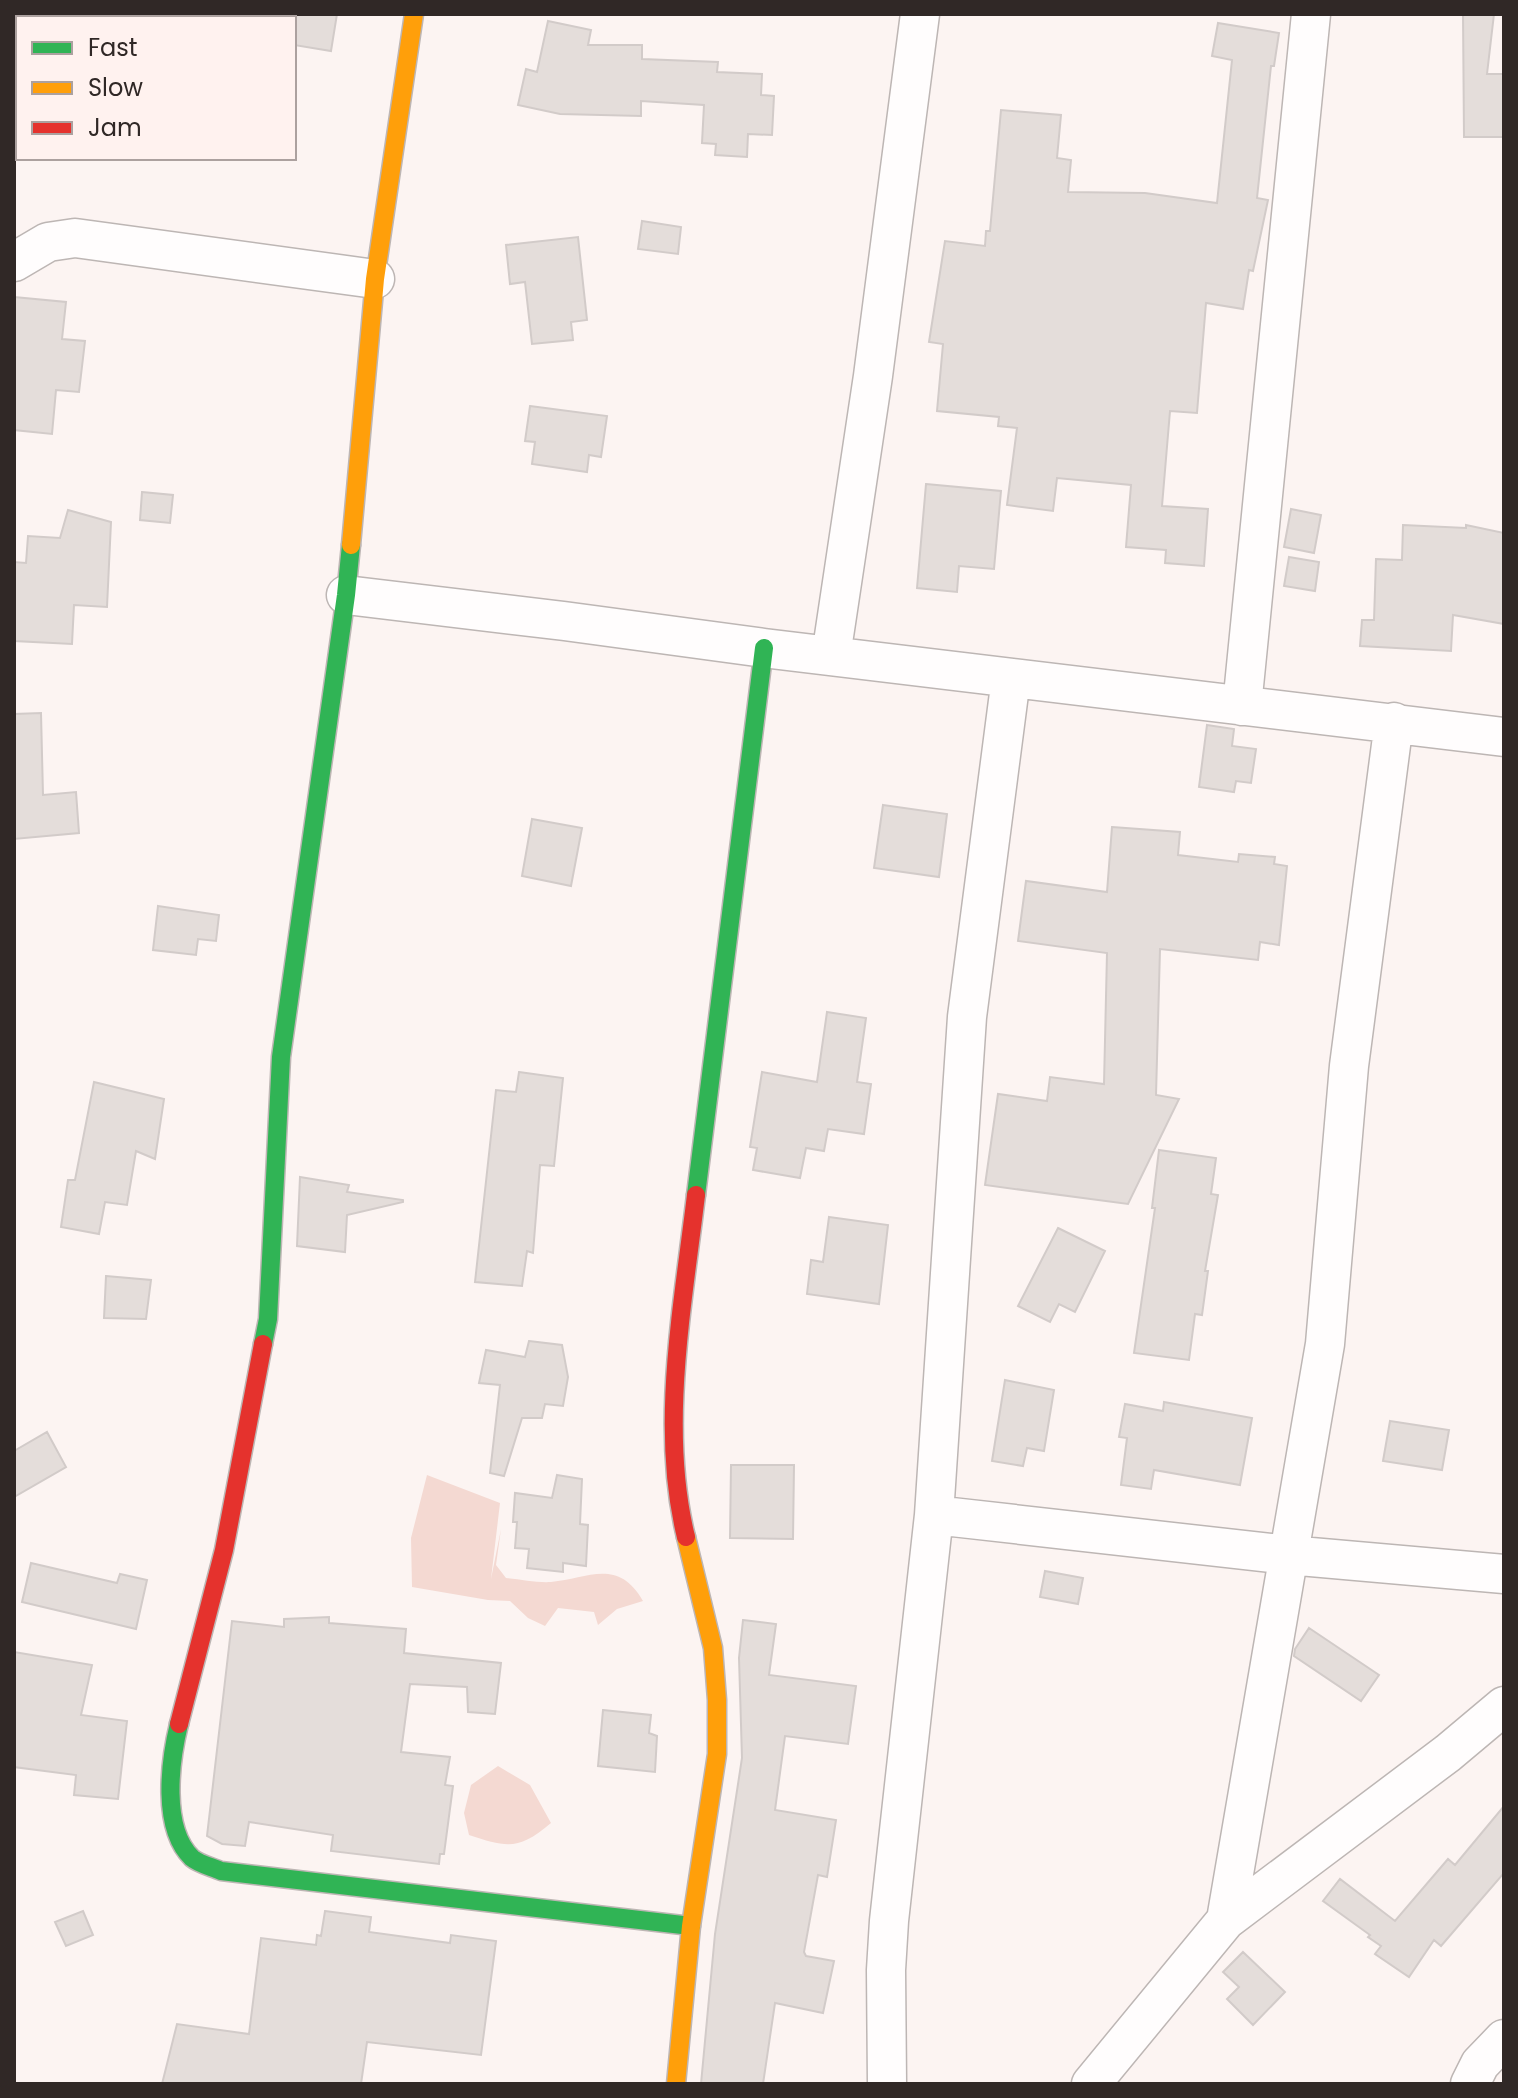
<svg xmlns="http://www.w3.org/2000/svg" width="1518" height="2098" viewBox="0 0 1518 2098" font-family="Poppins,sans-serif">
<style>
.green{fill:#f4d9d2}
.building{fill:#e4ddda;stroke:#d2cbc9;stroke-width:2}
.lines{fill:none;stroke-linecap:round;stroke-linejoin:round}
.street-casing{stroke:#bdb6b4;stroke-width:41}
.fast-casing{stroke:#bdb6b4;stroke-width:21}
.slow-casing{stroke:#bdb6b4;stroke-width:21}
.jam-casing{stroke:#bdb6b4;stroke-width:21}
.street{stroke:#fffdfd;stroke-width:38}
.fast{stroke:#30b455;stroke-width:18}
.slow{stroke:#ff9f0a;stroke-width:18}
.jam{stroke:#e5322d;stroke-width:18}
</style>
<rect width="100%" height="100%" fill="#fcf4f2"/>
<path class="green" d="M 427,1475 L 500,1503 L 491,1579 L 501,1529 L 496,1565 L 506,1578 C 520,1579 537,1583 551,1582 C 587,1579 618,1557 643,1601 L 617,1609 L 598,1625 L 594,1612 L 558,1608 L 545,1626 L 528,1618 L 510,1601 L 488,1600 L 412,1587 L 411,1538 Z
M 498,1766 L 530,1785 L 551,1823 C 519,1850 508,1848 469,1835 L 464,1813 L 471,1785 Z"/>
<path class="building" d="M 294,14 L 337,14 L 331,51 L 294,45 Z
M 1463,14 L 1494,14 L 1487,74 L 1503,74 L 1503,137 L 1464,137 Z
M 548,21 L 591,30 L 588,45 L 642,45 L 642,59 L 718,62 L 717,72 L 762,74 L 761,95 L 774,96 L 772,135 L 748,134 L 747,157 L 715,155 L 716,144 L 702,143 L 704,105 L 641,101 L 641,116 L 560,114 L 518,105 L 526,69 L 537,72 Z
M 1218,23 L 1279,33 L 1274,66 L 1271,66 L 1257,198 L 1268,200 L 1253,271 L 1249,270 L 1243,309 L 1206,303 L 1197,413 L 1170,411 L 1162,506 L 1208,509 L 1204,566 L 1165,563 L 1166,550 L 1126,547 L 1131,485 L 1057,478 L 1053,511 L 1007,505 L 1017,428 L 998,426 L 999,417 L 937,411 L 943,344 L 929,342 L 945,241 L 985,246 L 986,231 L 990,231 L 1001,110 L 1061,115 L 1057,158 L 1071,160 L 1068,192 L 1145,193 L 1217,203 L 1232,60 L 1212,56 Z
M 642,221 L 681,227 L 678,254 L 638,249 Z
M 578,237 L 587,320 L 571,322 L 573,340 L 532,344 L 525,282 L 510,284 L 506,245 Z
M 14,297 L 66,302 L 62,339 L 85,341 L 79,392 L 56,390 L 52,434 L 14,430 Z
M 530,406 L 607,416 L 601,457 L 589,455 L 587,472 L 532,464 L 535,442 L 525,441 Z
M 926,484 L 1001,491 L 994,569 L 959,566 L 957,592 L 917,588 Z
M 142,492 L 173,495 L 170,523 L 140,520 Z
M 1291,509 L 1321,515 L 1314,553 L 1284,547 Z
M 68,510 L 111,522 L 107,607 L 74,605 L 72,644 L 14,641 L 14,562 L 26,563 L 28,536 L 60,538 Z
M 1403,525 L 1466,528 L 1466,525 L 1504,533 L 1504,624 L 1453,615 L 1451,651 L 1360,646 L 1362,620 L 1374,620 L 1376,559 L 1402,560 Z
M 1289,557 L 1319,562 L 1315,591 L 1284,586 Z
M 41,713 L 43,795 L 76,792 L 79,833 L 14,839 L 14,714 Z
M 1207,725 L 1234,729 L 1232,746 L 1256,749 L 1251,783 L 1236,781 L 1234,792 L 1199,787 Z
M 883,805 L 947,814 L 939,877 L 874,868 Z
M 532,819 L 582,828 L 571,886 L 522,876 Z
M 1112,827 L 1180,832 L 1178,855 L 1238,862 L 1239,854 L 1275,857 L 1274,864 L 1287,866 L 1279,945 L 1260,942 L 1258,960 L 1160,949 L 1156,1095 L 1179,1099 L 1128,1204 L 985,1185 L 998,1094 L 1047,1101 L 1050,1077 L 1104,1084 L 1107,953 L 1018,941 L 1026,881 L 1107,892 Z
M 158,906 L 219,915 L 216,941 L 198,939 L 196,955 L 153,950 Z
M 827,1012 L 866,1018 L 857,1082 L 871,1084 L 864,1134 L 828,1129 L 824,1151 L 806,1148 L 800,1178 L 753,1170 L 757,1148 L 750,1147 L 762,1072 L 817,1082 Z
M 519,1072 L 563,1078 L 554,1166 L 540,1165 L 533,1253 L 527,1251 L 522,1286 L 475,1282 L 496,1090 L 516,1092 Z
M 94,1082 L 164,1099 L 155,1159 L 136,1151 L 127,1205 L 105,1202 L 99,1234 L 61,1227 L 68,1180 L 75,1180 Z
M 1159,1150 L 1216,1158 L 1211,1194 L 1218,1195 L 1205,1271 L 1208,1271 L 1202,1315 L 1195,1314 L 1189,1360 L 1134,1353 L 1155,1208 L 1152,1208 Z
M 300,1177 L 349,1185 L 347,1192 L 403,1200 L 403,1202 L 347,1215 L 345,1252 L 297,1246 Z
M 829,1217 L 888,1225 L 879,1304 L 807,1294 L 811,1260 L 823,1262 Z
M 1058,1228 L 1105,1251 L 1075,1312 L 1059,1304 L 1050,1322 L 1018,1306 Z
M 106,1276 L 151,1280 L 146,1319 L 104,1318 Z
M 529,1341 L 562,1345 L 568,1377 L 563,1406 L 545,1404 L 542,1418 L 522,1418 L 504,1476 L 490,1473 L 500,1385 L 479,1383 L 486,1350 L 525,1357 Z
M 1005,1380 L 1054,1390 L 1044,1451 L 1027,1448 L 1023,1466 L 992,1461 Z
M 1164,1402 L 1252,1418 L 1240,1485 L 1154,1470 L 1151,1489 L 1121,1485 L 1127,1438 L 1119,1437 L 1125,1404 L 1163,1411 Z
M 1390,1421 L 1449,1430 L 1442,1470 L 1383,1461 Z
M 47,1432 L 66,1467 L 14,1497 L 14,1451 Z
M 731,1465 L 794,1465 L 793,1539 L 730,1538 Z
M 557,1475 L 582,1479 L 580,1524 L 588,1525 L 586,1566 L 563,1563 L 563,1572 L 527,1568 L 529,1549 L 515,1548 L 517,1522 L 513,1522 L 515,1493 L 552,1498 Z
M 31,1563 L 117,1583 L 120,1574 L 147,1580 L 136,1629 L 22,1602 Z
M 1045,1571 L 1083,1578 L 1078,1604 L 1040,1597 Z
M 329,1617 L 329,1623 L 406,1629 L 404,1653 L 501,1663 L 495,1714 L 468,1712 L 467,1687 L 410,1684 L 401,1752 L 450,1757 L 445,1785 L 453,1786 L 444,1854 L 440,1854 L 439,1864 L 331,1851 L 333,1835 L 249,1822 L 245,1846 L 222,1844 L 207,1836 L 232,1621 L 284,1627 L 284,1619 Z
M 743,1620 L 776,1624 L 769,1675 L 856,1686 L 848,1744 L 785,1736 L 775,1810 L 836,1820 L 827,1877 L 818,1875 L 804,1952 L 806,1956 L 834,1961 L 823,2013 L 775,2003 L 763,2084 L 701,2084 L 715,1934 L 742,1758 L 739,1658 Z
M 1309,1628 L 1379,1675 L 1361,1701 L 1294,1656 L 1295,1649 Z
M 14,1652 L 92,1665 L 81,1715 L 127,1721 L 118,1799 L 74,1795 L 76,1775 L 14,1767 Z
M 603,1710 L 651,1715 L 649,1733 L 657,1736 L 655,1772 L 598,1766 Z
M 1504,1806 L 1504,1873 L 1441,1946 L 1434,1940 L 1409,1977 L 1375,1954 L 1381,1946 L 1368,1937 L 1370,1935 L 1323,1901 L 1340,1879 L 1395,1921 L 1448,1859 L 1455,1865 Z
M 83,1911 L 93,1935 L 66,1946 L 55,1922 Z
M 325,1911 L 371,1917 L 369,1932 L 450,1943 L 451,1935 L 496,1941 L 481,2055 L 367,2042 L 361,2084 L 162,2084 L 177,2024 L 249,2034 L 261,1938 L 316,1945 L 317,1935 L 321,1936 Z
M 1243,1952 L 1285,1992 L 1253,2025 L 1227,1999 L 1239,1987 L 1223,1972 Z"/>
<g class="lines">
<defs>
<path id="street" d="M 14,262 L 48,242 L 75,238 L 375,279
M 346,595 L 564,621 L 764,648 L 1504,737
M 831,656 L 873,376 L 920,14
M 1242,706 L 1311,14
M 934,1515 L 1288,1555 L 1504,1574
M 1226,1920 L 1448,1753 L 1504,1706
M 887,2084 L 886,1970 L 889,1921 L 934,1515 L 967,1017 L 1011,678
M 1091,2084 L 1226,1920 L 1325,1344 L 1349,1066 L 1394,722
M 1470,2084 L 1480,2064 L 1504,2039"/>
<path id="fast" d="M 696,1195 L 764,648
M 263,1344 L 268,1319 L 281,1057 L 346,595 L 351,545
M 179,1724 C 170,1761 161,1828 192,1858 C 199,1864 212,1867 221,1871 L 691,1926"/>
<path id="slow" d="M 351,545 L 375,279 L 414,14
M 676,2084 L 691,1926 L 717,1754 L 717,1700 L 713,1648 L 686,1537"/>
<path id="jam" d="M 686,1537 C 659,1428 683,1305 696,1195
M 179,1724 L 224,1550 L 263,1344"/>
</defs>
<use href="#street" class="street-casing"/>
<use href="#fast" class="fast-casing"/>
<use href="#slow" class="slow-casing"/>
<use href="#jam" class="jam-casing"/>
<use href="#street" class="street"/>
<use href="#fast" class="fast"/>
<use href="#slow" class="slow"/>
<use href="#jam" class="jam"/>
</g>
<rect width="1518" height="2098" fill="none" stroke="#302826" stroke-width="32"/>
<rect x="16" y="16" width="280" height="144" fill="#fff2ef" stroke="#aca19f" stroke-width="2"/>
<rect x="32" y="42" width="40" height="12" fill="#30b455" stroke="#aca19f" stroke-width="2"/>
<text x="88" y="56" font-size="24" fill="#302826">Fast</text>
<rect x="32" y="82" width="40" height="12" fill="#ff9f0a" stroke="#aca19f" stroke-width="2"/>
<text x="88" y="96" font-size="24" fill="#302826">Slow</text>
<rect x="32" y="122" width="40" height="12" fill="#e5322d" stroke="#aca19f" stroke-width="2"/>
<text x="88" y="136" font-size="24" fill="#302826">Jam</text>
</svg>
